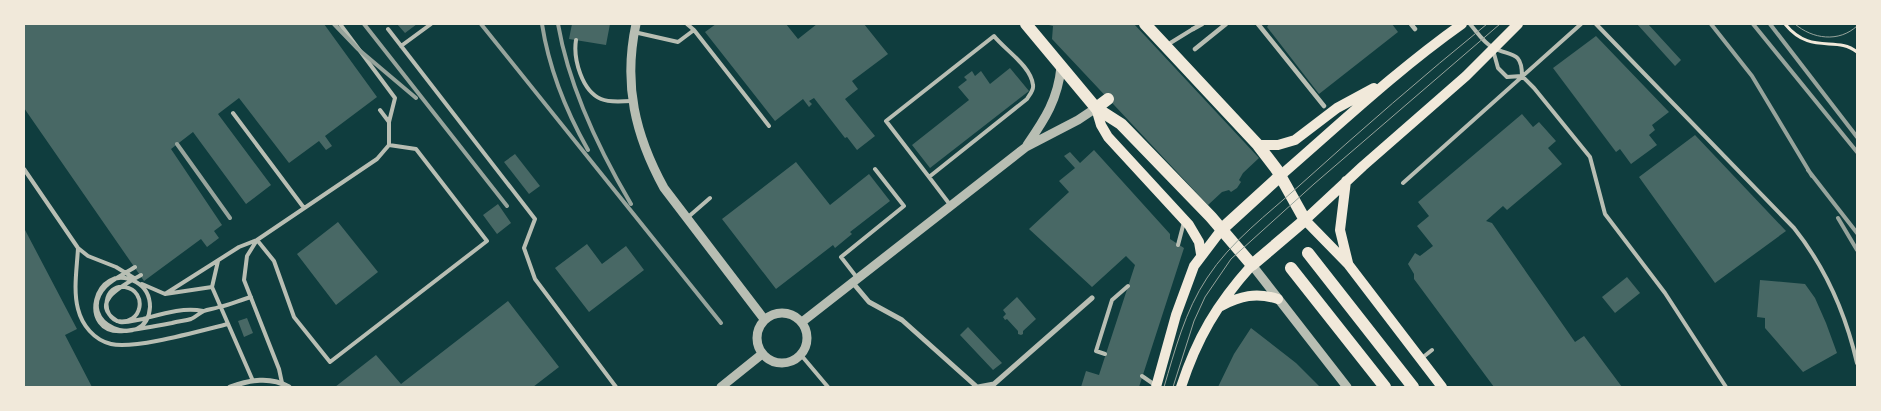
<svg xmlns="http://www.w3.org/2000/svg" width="1881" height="411" viewBox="0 0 1881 411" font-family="Raleway,sans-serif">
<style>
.building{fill:#486865}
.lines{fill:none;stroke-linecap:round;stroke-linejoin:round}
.path{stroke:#f1e9da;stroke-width:3}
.service{stroke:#b8beb3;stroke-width:4}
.pedestrian{stroke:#b8beb3;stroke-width:4.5}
.minor{stroke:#b8beb3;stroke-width:5}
.tertiary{stroke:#b8beb3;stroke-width:9}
.secondary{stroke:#f1e9da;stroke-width:10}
.primary{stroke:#f1e9da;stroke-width:12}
.tram{stroke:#97a49c;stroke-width:1}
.rail{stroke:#97a49c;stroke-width:4}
</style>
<rect width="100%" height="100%" fill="#0f3d3e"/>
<path class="building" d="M 24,24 L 324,24 L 377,97 L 325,136 L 332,146 L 326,150 L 319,141 L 289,163 L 239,98 L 218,114 L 271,185 L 246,204 L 193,132 L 171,149 L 222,225 L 214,231 L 219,238 L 207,247 L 201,239 L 144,281 L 24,108 Z
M 397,24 L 417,24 L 405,33 Z
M 572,24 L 610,24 L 606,45 L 569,39 Z
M 716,24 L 786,24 L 798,39 L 817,24 L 864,24 L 888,54 L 852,81 L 858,89 L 845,99 L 875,136 L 857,150 L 847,137 L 845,138 L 814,98 L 809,101 L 812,104 L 809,107 L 803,99 L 775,121 L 705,32 Z
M 1045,24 L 1134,24 L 1259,158 L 1243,173 L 1239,180 L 1241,182 L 1237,188 L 1231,192 L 1229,190 L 1222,192 L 1208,205 L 1052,39 L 1053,26 Z
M 1269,24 L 1392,24 L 1398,32 L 1319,94 L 1267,27 Z
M 1637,24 L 1648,24 L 1681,60 L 1675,66 Z
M 1596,36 L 1669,112 L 1652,125 L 1655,130 L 1649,135 L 1657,145 L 1631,164 L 1620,149 L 1616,152 L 1553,68 Z
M 1010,68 L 1029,91 L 930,168 L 912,145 L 969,100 L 958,87 L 967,80 L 964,77 L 972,71 L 975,76 L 981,71 L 990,84 Z
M 1522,114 L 1533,127 L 1539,122 L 1556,141 L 1548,148 L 1562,164 L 1507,210 L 1503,206 L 1486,221 L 1492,223 L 1575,342 L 1584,336 L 1622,387 L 1494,387 L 1414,279 L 1414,274 L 1408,264 L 1415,253 L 1420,256 L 1433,246 L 1417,226 L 1429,216 L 1418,202 Z
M 1695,135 L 1786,231 L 1715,283 L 1639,177 Z
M 1094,150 L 1170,234 L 1170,239 L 1184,248 L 1139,387 L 1081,387 L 1086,371 L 1099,375 L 1135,265 L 1126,256 L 1092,287 L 1029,229 L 1069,192 L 1059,181 L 1075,168 L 1064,156 L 1070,152 L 1080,163 Z
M 515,154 L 540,186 L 529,194 L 504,162 Z
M 796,162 L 830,205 L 869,174 L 890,201 L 850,232 L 852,234 L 835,248 L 833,245 L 776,289 L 722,219 Z
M 498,204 L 511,223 L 497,234 L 483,215 Z
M 338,222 L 378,272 L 336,305 L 297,254 Z
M 24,228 L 77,329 L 65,335 L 92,387 L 24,387 Z
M 587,244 L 602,264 L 626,246 L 644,270 L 589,312 L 555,268 Z
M 1627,277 L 1640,293 L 1615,313 L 1602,297 Z
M 1760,280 L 1805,284 L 1815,298 L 1826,323 L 1837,353 L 1803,372 L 1765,328 L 1765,318 L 1757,317 Z
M 1017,297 L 1036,319 L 1023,331 L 1023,334 L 1021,335 L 1018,334 L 1018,331 L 1007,319 L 1005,320 L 1003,317 L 1006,314 L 1003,310 Z
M 508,301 L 559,367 L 533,387 L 335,387 L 376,355 L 401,384 Z
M 247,318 L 253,333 L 244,337 L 238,321 Z
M 968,327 L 1002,363 L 993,370 L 960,335 Z
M 1251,328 L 1296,363 L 1320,387 L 1218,387 L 1234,354 Z"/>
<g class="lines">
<path class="path" d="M 1785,24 C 1811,56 1836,35 1857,52"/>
<path class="service" d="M 340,24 L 395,98 L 389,122
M 1470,24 C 1477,32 1483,42 1492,47 C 1509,57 1522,49 1522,76
M 1596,24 L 1794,228 C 1825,267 1846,315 1857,363
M 388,29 L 535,219 L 524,248 L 535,279 L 616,387
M 694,30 L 769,126
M 634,32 L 678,42 L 694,30 L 687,24
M 576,40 C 573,59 582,91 601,99 C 610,103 622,101 632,101
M 1167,45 L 1193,29
M 401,46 L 431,24
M 1493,50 L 1498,68 L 1507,77 L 1522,76 L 1534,88 L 1590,157 L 1605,214 L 1665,293 L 1726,387
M 233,113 L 304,208
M 24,169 L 78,248 L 88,256 L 116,267 L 134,278
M 929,177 L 886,121 L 994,36 C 1005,50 1031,66 1033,85 C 1034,90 1030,94 1027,99 L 929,177 L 951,206
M 1403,183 L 1581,24
M 687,218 L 710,198
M 257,240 L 274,261 L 294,317 L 330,362 L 487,241 L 416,149 L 389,145
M 257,240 L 247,256 L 244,280 L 279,369 L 282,383
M 1178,245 L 1184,222
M 78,248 C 77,268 73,290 78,309 C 82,325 94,340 111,344 C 134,350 203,330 228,324
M 218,261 L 212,287 L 253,381
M 135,267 C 126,273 114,278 106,286 C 71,323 147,354 150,307 C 150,296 145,287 136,282 C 94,259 76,336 124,331 C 140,329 156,326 172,323 C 178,321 185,321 191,319 C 196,317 199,313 204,311 C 208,309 214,309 219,307 C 230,305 240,300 251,297
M 141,275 C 126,284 87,302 117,321 C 143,326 148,291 125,287 C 104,283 99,317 120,322 C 127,323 136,320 143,319 C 162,314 183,307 203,311
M 858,279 L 841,257 L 904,206 L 875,169
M 142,284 L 165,294 L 212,287
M 165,294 L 239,247 L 257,240 L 377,159 L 389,145 L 389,122 L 380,110
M 1105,354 L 1096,351 L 1112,300 L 1128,286
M 801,355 L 828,387
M 1422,358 L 1432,350
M 1142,376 L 1155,385"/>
<path class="pedestrian" d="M 1258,24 L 1324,106
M 1411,24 L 1415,29
M 1193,29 L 1202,24
M 1195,49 L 1226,24"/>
<path class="minor" d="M 853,283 L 869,302 L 902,320 L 977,387
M 230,387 C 250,380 270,376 289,387
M 978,387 L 994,384 L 1092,298"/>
<path class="tertiary" d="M 636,24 C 623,84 635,135 664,188 L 764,319
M 1027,145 C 1045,119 1058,99 1061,67
M 1252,265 L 1347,387
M757 338a25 25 0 1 1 50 0a25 25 0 1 1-50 0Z
M 802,322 L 1026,147 L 1078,120 L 1096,108
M 721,387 L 762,354"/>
<path class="secondary" d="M 1096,108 L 1101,125 L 1108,137 L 1189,225 L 1199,242 L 1201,254
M 1258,145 L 1278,145 L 1295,140 L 1337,108 L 1374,88
M 1280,176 C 1340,124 1397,70 1462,24
M 1346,181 L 1340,230 L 1348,263
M 1221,306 C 1240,296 1256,292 1278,299
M 1156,387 L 1176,315 L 1194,266 L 1222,229
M 1181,387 C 1197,338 1217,304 1252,265
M 1442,387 L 1348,264 L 1305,220 L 1363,166 L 1466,76 L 1518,24"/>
<path class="primary" d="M 1026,24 L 1096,108 L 1121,124 L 1211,217 L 1252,265 L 1305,220 L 1277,170 L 1258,145 L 1145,24
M 1096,108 L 1108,99
M 1222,229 L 1280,176
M 1308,253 L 1413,387
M 1291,268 L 1385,387"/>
<path class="tram" d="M 1795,24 C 1812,39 1839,43 1857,26
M 1164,387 C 1175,350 1185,311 1207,278 C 1231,241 1267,215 1300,185 C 1361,130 1423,76 1487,24
M 1173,387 L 1194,321 L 1205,297 L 1231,259 L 1314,184 L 1500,24"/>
<path class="rail" d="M 334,24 L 358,49 L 416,98
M 364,24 L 507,206
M 481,24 L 721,323
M 542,24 C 549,69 566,111 588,150
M 558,24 C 569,87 598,148 631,204
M 1711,24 L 1752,76 L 1812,176
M 1753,24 L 1857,152
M 1770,24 L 1857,137
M 177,144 L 230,218
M 1808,170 L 1857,233
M 1838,218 L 1857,250"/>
</g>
<rect width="1881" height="411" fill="none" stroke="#f1e9da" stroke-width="50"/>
</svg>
